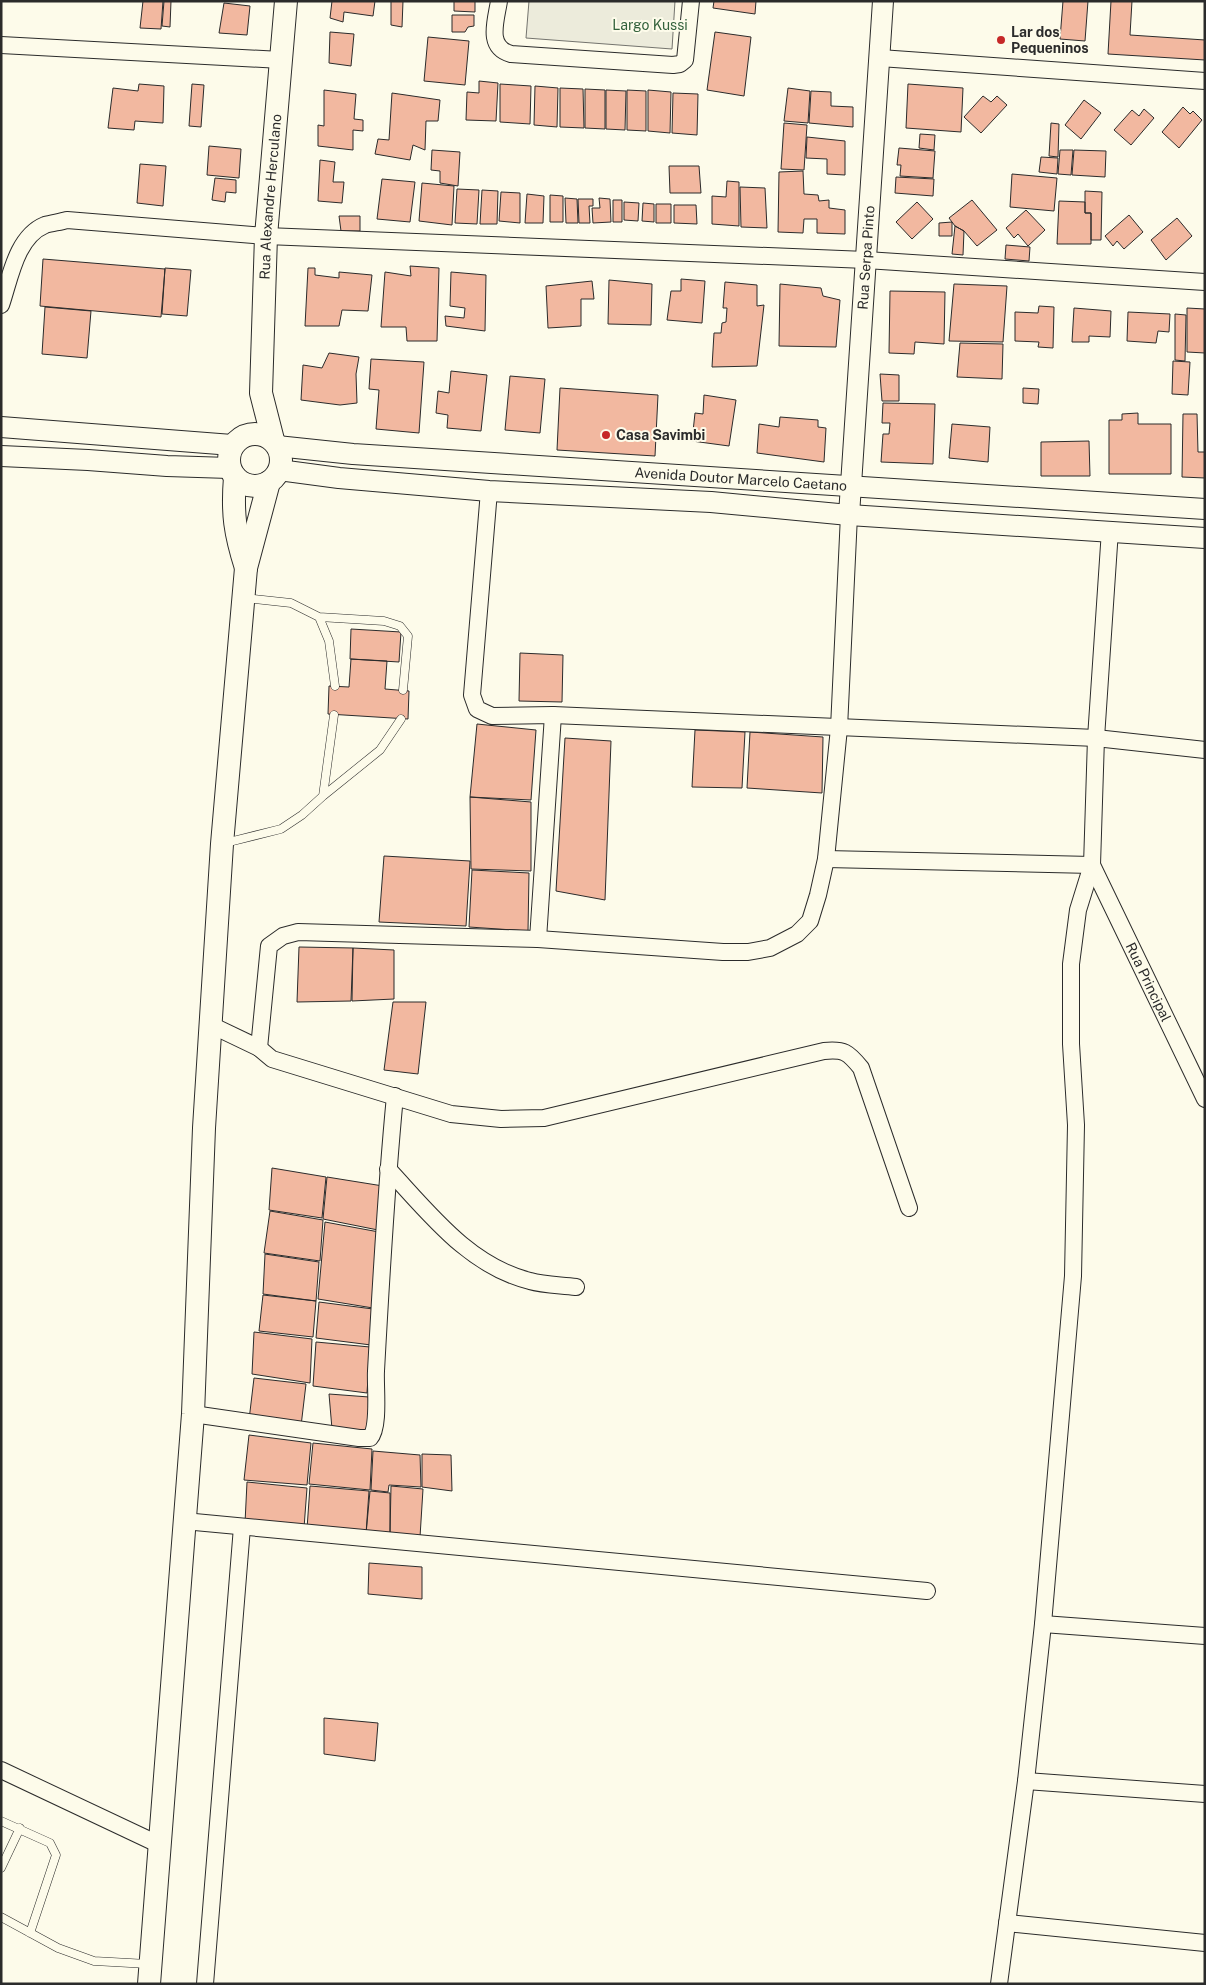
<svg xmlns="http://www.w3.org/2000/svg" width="1206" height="1985" viewBox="0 0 1206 1985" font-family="'Public Sans',sans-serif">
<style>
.green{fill:#ecebdb;stroke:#74746e}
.building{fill:#f2b8a0;stroke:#2b2b2b}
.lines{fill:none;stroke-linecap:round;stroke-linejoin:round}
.service-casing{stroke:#2b2b2b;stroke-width:9}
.minor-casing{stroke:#2b2b2b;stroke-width:18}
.tertiary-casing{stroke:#2b2b2b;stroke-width:22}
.secondary-casing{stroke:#2b2b2b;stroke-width:24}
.service{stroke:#fdfbea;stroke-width:8}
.minor{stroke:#fdfbea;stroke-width:16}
.tertiary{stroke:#fdfbea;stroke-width:20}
.secondary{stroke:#fdfbea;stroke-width:22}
.poi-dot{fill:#c62828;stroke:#fdfbea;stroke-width:2}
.labels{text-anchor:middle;stroke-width:4;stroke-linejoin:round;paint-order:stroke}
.park-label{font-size:14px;fill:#34623c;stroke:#fdfbea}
.poi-label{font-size:14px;font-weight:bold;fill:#2b2b2b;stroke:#fdfbea;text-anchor:start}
.street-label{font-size:14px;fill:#2b2b2b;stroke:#fdfbea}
</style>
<rect width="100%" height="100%" fill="#fdfbea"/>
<path class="green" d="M 529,1 L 675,1 L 672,49 L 526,38 Z"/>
<path class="building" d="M 143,1 L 163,1 L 161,29 L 140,28 Z
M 164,1 L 171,1 L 170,27 L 162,26 Z
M 332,1 L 375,1 L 373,16 L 344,12 L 343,22 L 330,18 Z
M 391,1 L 403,1 L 402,27 L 391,25 Z
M 454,1 L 475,1 L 475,12 L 454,11 Z
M 714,1 L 756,1 L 755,14 L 713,8 Z
M 1063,1 L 1088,1 L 1085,41 L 1060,39 Z
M 1111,1 L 1132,1 L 1130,35 L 1205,40 L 1205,60 L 1108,54 Z
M 224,3 L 250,6 L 247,35 L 219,33 Z
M 452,15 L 474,15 L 474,26 L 468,27 L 465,32 L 452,32 Z
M 330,32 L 354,34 L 351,66 L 329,63 Z
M 715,32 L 751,37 L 744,96 L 707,90 Z
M 428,37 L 469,41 L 465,85 L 424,81 Z
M 479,81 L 498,83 L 496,121 L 466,120 L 467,92 L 479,93 Z
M 139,84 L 164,86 L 163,123 L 135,121 L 134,130 L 108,128 L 113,88 L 138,91 Z
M 192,84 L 204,85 L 201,127 L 189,126 Z
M 500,84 L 531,86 L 530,124 L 500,122 Z
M 908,84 L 963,88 L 961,132 L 906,128 Z
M 535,86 L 558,88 L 557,127 L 534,125 Z
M 560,88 L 583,89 L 584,128 L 560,127 Z
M 788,88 L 810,91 L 808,123 L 784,121 Z
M 585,89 L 605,90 L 605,129 L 585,128 Z
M 324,90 L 356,94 L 354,119 L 363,120 L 363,131 L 353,130 L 353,150 L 318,146 L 318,125 L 324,126 Z
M 606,90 L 626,91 L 625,130 L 606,129 Z
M 627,90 L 646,91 L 646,131 L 627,130 Z
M 648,90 L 671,92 L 670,133 L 648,131 Z
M 811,91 L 831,92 L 831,106 L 853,107 L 853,127 L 809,123 Z
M 392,93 L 440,100 L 438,121 L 426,121 L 425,150 L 413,145 L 410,160 L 375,154 L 378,139 L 389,140 Z
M 673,93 L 698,94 L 697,135 L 672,133 Z
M 983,96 L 991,102 L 997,96 L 1007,105 L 981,133 L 964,117 Z
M 1084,100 L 1101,113 L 1081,139 L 1065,125 Z
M 1183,107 L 1190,114 L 1193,111 L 1202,120 L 1179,148 L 1162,132 Z
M 1144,109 L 1154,118 L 1131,145 L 1114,130 L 1132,110 L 1139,116 Z
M 784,123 L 807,125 L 804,170 L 781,169 Z
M 1051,123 L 1059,124 L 1058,157 L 1049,156 Z
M 920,134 L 935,135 L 934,150 L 919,148 Z
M 807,137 L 845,141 L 845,175 L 827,174 L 827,159 L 806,158 Z
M 209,146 L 241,149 L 239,178 L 207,175 Z
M 899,148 L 935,151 L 933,178 L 900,176 L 901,165 L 897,165 Z
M 432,150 L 460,152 L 458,186 L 440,183 L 440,171 L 431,170 Z
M 1060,150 L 1073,150 L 1071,175 L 1058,174 Z
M 1074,150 L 1106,151 L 1105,177 L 1072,175 Z
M 1041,157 L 1058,158 L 1057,174 L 1039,172 Z
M 320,160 L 335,162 L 333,182 L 344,182 L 342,203 L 318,201 Z
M 140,164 L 166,166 L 163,206 L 137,203 Z
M 669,166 L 699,166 L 701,193 L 670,193 Z
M 803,171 L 804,194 L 818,195 L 819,201 L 829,200 L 829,208 L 845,210 L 845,234 L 817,233 L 817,219 L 804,219 L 803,233 L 778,232 L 779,172 Z
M 1012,174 L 1057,178 L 1054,211 L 1010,207 Z
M 896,177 L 934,179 L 933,196 L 895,193 Z
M 215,178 L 236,180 L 236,193 L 226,192 L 225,202 L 212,200 Z
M 382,179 L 415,182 L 410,222 L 377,219 Z
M 727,181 L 739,182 L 739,226 L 712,224 L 712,196 L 726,197 Z
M 422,183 L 454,186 L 452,225 L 419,221 Z
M 740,187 L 765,188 L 767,228 L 741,227 Z
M 457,189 L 479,190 L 477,224 L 455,223 Z
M 482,190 L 498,191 L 497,224 L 480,224 Z
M 1085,191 L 1102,192 L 1101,240 L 1091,240 L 1091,213 L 1085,213 Z
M 501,192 L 520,193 L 520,223 L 499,221 Z
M 527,194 L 544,196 L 543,223 L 525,223 Z
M 550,195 L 563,196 L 563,222 L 550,222 Z
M 565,198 L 577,199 L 578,223 L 566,223 Z
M 599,198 L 610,199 L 611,222 L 593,223 L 592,208 L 600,208 Z
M 578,199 L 593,199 L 593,206 L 589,206 L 590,223 L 579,223 Z
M 613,200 L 622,200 L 622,222 L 613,222 Z
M 972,200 L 997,230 L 977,246 L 964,231 L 955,226 L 949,218 Z
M 1059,201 L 1085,202 L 1085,213 L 1091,213 L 1091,244 L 1057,244 Z
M 624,202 L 639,203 L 638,221 L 624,220 Z
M 917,202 L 933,219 L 912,239 L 896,222 Z
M 643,203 L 654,204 L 654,222 L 642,221 Z
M 656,204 L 671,204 L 671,223 L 656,223 Z
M 674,205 L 696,205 L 697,224 L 674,223 Z
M 1026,210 L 1045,230 L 1028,246 L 1018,234 L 1014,238 L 1006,228 Z
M 1129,215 L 1143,232 L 1124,249 L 1117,241 L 1113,246 L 1105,236 Z
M 339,216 L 360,216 L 360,231 L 341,231 Z
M 1177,218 L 1192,236 L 1166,260 L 1151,240 Z
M 952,222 L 952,236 L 939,236 L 939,223 Z
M 955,226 L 964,231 L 963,255 L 952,254 Z
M 1006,245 L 1030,247 L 1029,261 L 1005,259 Z
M 43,259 L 165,269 L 161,317 L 40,306 Z
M 410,266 L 439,268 L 437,341 L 407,341 L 406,327 L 381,327 L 385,272 L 411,276 Z
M 165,268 L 191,270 L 187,316 L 162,314 Z
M 308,268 L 315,268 L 315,275 L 339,278 L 339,272 L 372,275 L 368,311 L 342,310 L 339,326 L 305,326 Z
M 451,272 L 486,275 L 485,331 L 446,326 L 445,316 L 464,318 L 465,308 L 450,306 Z
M 681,279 L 705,281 L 702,323 L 667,320 L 671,291 L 681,291 Z
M 609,280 L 652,284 L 651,325 L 608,324 Z
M 592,281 L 594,299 L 581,299 L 581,326 L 548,328 L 546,286 Z
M 725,282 L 757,285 L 757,306 L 764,305 L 757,366 L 712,367 L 714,333 L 721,333 L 722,323 L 726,322 L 727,308 L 723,308 Z
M 780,284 L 821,288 L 823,296 L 840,300 L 836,347 L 779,346 Z
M 954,284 L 1007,286 L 1003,342 L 949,341 Z
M 890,291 L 945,292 L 944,344 L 915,342 L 914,354 L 889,353 Z
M 1039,306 L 1054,307 L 1053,348 L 1038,347 L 1039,342 L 1015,341 L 1015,312 L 1038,313 Z
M 45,307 L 91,311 L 87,358 L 42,354 Z
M 1074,308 L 1111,311 L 1110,337 L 1089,336 L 1089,342 L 1072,342 Z
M 1187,308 L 1205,309 L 1205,353 L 1187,352 Z
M 1128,312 L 1170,314 L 1169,332 L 1158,331 L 1156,343 L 1127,341 Z
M 1175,314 L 1186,315 L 1185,361 L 1175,360 Z
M 960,343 L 1003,344 L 1002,379 L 957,377 Z
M 329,353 L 359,357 L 356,374 L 357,403 L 340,405 L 301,400 L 303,365 L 322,368 Z
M 371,359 L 424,362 L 419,433 L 376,429 L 379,390 L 369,389 Z
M 1173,361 L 1190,362 L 1188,395 L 1172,394 Z
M 451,371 L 487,375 L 481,431 L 447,428 L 448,415 L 436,413 L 438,391 L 449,393 Z
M 880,374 L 899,375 L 899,401 L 882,401 Z
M 510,376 L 545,379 L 540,433 L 505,430 Z
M 560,388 L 658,395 L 655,456 L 557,450 Z
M 1023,388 L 1039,389 L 1038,404 L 1023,403 Z
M 704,395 L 736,400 L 729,446 L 692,441 L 695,413 L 703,414 Z
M 883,403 L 935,404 L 933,464 L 881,462 L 883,434 L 889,434 L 890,423 L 882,423 Z
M 1138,413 L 1138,424 L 1171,424 L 1171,474 L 1109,474 L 1109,420 L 1122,420 L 1122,414 Z
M 1183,414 L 1197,414 L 1198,452 L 1205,452 L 1205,478 L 1182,477 Z
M 780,417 L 818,420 L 818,427 L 826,428 L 824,462 L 757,453 L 759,424 L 779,427 Z
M 952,424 L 990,427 L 988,462 L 949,458 Z
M 1089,441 L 1090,476 L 1041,476 L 1041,442 Z
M 351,629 L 401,632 L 399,662 L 350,659 Z
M 520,653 L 563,655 L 562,702 L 519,701 Z
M 351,659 L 387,661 L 385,689 L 409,691 L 408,719 L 328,714 L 329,686 L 349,687 Z
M 477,724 L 536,730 L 531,800 L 470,797 Z
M 695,730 L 745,732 L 742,788 L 692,787 Z
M 750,732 L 823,737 L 822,793 L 747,788 Z
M 565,738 L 611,741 L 605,900 L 556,891 Z
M 470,797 L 531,802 L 531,871 L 471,869 Z
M 384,856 L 470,861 L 466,926 L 379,922 Z
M 472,870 L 529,873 L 528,931 L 469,927 Z
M 299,947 L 353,948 L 351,1001 L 297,1002 Z
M 353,948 L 394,950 L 394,999 L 352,1001 Z
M 393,1002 L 426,1002 L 418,1074 L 384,1070 Z
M 272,1168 L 326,1177 L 322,1218 L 269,1210 Z
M 327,1177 L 383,1186 L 378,1230 L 323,1219 Z
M 270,1211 L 323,1220 L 320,1261 L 264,1253 Z
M 325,1222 L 379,1232 L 373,1308 L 318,1299 Z
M 265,1254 L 319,1262 L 316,1301 L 263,1294 Z
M 263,1295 L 316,1301 L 313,1337 L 259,1331 Z
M 319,1302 L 373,1309 L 371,1345 L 316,1338 Z
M 254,1332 L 312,1339 L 310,1383 L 252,1374 Z
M 316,1342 L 370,1347 L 367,1393 L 313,1386 Z
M 254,1378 L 306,1384 L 301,1426 L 249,1420 Z
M 329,1394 L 369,1397 L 369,1433 L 332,1429 Z
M 249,1435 L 311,1443 L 307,1485 L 244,1480 Z
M 313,1443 L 372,1449 L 370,1490 L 309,1484 Z
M 373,1451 L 420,1455 L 421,1487 L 389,1485 L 388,1492 L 371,1490 Z
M 422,1454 L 451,1455 L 452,1491 L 422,1487 Z
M 247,1482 L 307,1488 L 304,1528 L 245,1523 Z
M 310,1486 L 369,1491 L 366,1534 L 307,1529 Z
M 391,1486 L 423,1489 L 420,1537 L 390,1534 Z
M 370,1491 L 390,1493 L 390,1534 L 366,1534 Z
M 369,1563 L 422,1567 L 422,1599 L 368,1594 Z
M 324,1718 L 378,1723 L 375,1761 L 324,1754 Z"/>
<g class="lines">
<defs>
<path id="service" d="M 245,598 L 291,603 L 319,617 L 329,641 L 335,686
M 319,617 L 384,621 L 400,626 L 408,636 L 403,690
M 323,796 L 380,750 L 401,719
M 225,843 L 281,829 L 302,815 L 323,796 L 334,715
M 1,1821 L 50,1843 L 56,1855 L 30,1933
M 1,1868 L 20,1828
M 1,1917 L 58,1948 L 94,1961 L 148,1964"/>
<g id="minor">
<path d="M 499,1 C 496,21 486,47 511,54 L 673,65 L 680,64 L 685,60 L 691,1"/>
<path d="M 1,45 L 281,60"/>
<path d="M 880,58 L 1205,81"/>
<path d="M 1,305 C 10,279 16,237 45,225 C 52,223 60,222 67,220 L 266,236 L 866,260 L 1205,282"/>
<path d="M 489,491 L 472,695 L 477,709 L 492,716 L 553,715 L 1096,738 L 1205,750"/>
<path id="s1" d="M 826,859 L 1092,865 L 1205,1099"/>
<path d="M 538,939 L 553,715"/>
<path d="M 211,1025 L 259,1048 L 269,946 L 283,936 L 298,932 L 538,939 L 723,952 L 748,952 L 770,948 L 797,934 L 810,921 L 818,895 L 826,859 L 839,728 L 849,515"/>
<path d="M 259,1048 L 272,1059 L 451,1114 L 501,1119 L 544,1118 L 824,1051 C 844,1049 848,1052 861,1068 L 909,1208"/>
<path d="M 388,1169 C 429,1213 469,1266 530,1281 C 544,1285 561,1285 576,1287"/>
<path d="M 193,1414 L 359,1438 L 370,1438 C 380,1427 375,1386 376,1371 C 381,1279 386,1188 395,1096"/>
<path d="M 184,1521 L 927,1591"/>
<path d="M 1043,1624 L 1205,1636"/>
<path d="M 1,1770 L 160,1845"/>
<path d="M 1026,1781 L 1205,1794"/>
<path d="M 1007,1923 L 1205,1943"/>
<path d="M 205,1984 L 242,1527"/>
<path d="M 999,1984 L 1026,1781 L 1043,1624 L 1073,1276 L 1076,1125 L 1071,1044 L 1071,964 L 1078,910 L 1092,865 L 1096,738 L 1110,530"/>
</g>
<g id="tertiary">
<path d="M 1,427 L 232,445"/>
<path id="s2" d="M 277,446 L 353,454 L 1205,509"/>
<path d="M 1,456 L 88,460 L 167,466 L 229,468"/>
<path d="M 279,470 L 339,478 L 489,491 L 711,502 L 849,515 L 1205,538"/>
<path id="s3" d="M 849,515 L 883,1"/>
</g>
<g id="secondary">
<circle cx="255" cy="460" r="26"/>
<path id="s4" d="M 273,440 L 261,393 L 266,236 L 286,1"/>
<path d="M 235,477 C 232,514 235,533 246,568"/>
<path d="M 149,1984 L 193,1414 L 204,1128 L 222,844 L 246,568 L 269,482"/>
</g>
</defs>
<use href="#service" class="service-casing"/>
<use href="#minor" class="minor-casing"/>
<use href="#tertiary" class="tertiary-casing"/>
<use href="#secondary" class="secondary-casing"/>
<use href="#service" class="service"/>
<use href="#minor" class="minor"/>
<use href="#tertiary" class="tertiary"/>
<use href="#secondary" class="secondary"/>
</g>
<g class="poi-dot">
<circle cx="1001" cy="40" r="5"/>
<circle cx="606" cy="435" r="5"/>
</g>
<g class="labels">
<g class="park-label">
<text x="650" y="30">Largo Kussi</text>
</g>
<g class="poi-label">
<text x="1011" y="37">Lar dos<tspan x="1011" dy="16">Pequeninos</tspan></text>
<text x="616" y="440">Casa Savimbi</text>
</g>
<g class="street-label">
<text dy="5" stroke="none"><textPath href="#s4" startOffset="245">Rua Alexandre Herculano</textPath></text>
<text dy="5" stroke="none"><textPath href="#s3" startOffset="258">Rua Serpa Pinto</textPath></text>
<text dy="5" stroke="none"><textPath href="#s2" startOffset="465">Avenida Doutor Marcelo Caetano</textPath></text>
<text dy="5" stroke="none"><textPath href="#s1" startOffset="396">Rua Principal</textPath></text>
</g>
</g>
<rect width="1206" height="1985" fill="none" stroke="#2b2b2b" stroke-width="5"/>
</svg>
